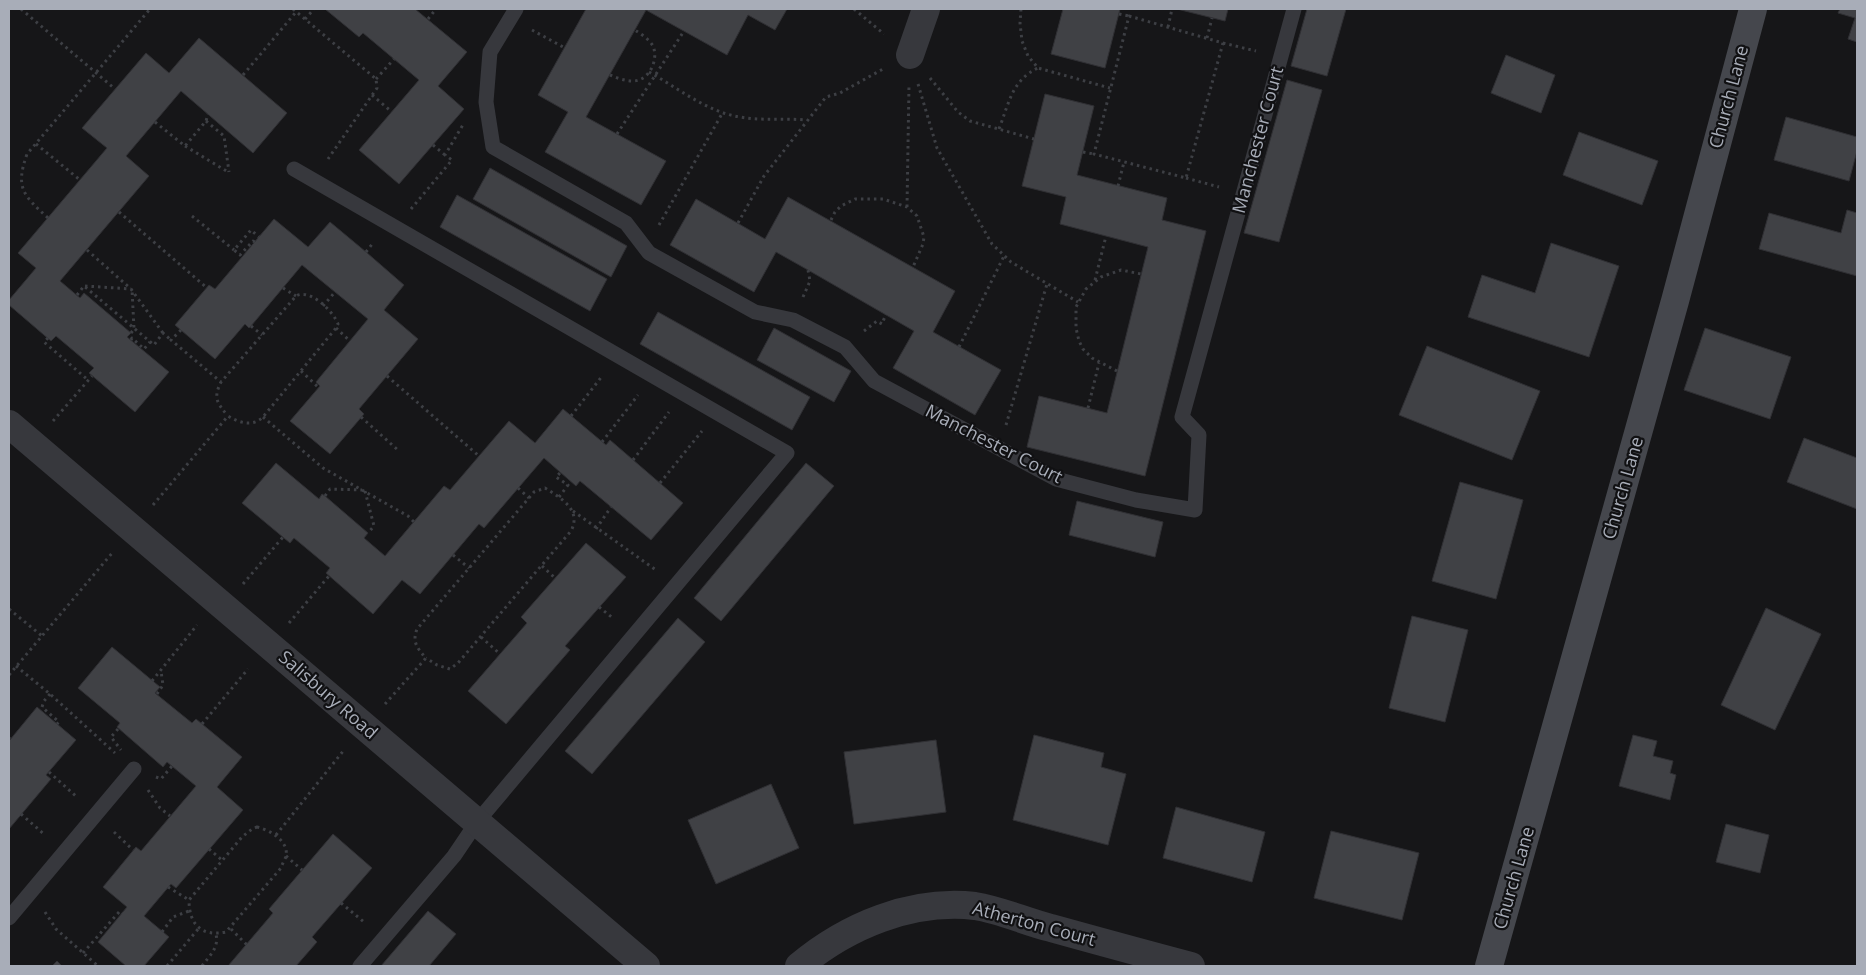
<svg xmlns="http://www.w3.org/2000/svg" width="1866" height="975" viewBox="0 0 1866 975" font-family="'Open Sans',sans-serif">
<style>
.building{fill:#404145;stroke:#303034}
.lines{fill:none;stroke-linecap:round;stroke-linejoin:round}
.path{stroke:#3d3f44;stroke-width:3;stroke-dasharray:2.5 4;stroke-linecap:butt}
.lane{stroke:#37383d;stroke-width:15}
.street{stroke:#37383d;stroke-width:28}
.secondary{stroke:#45474d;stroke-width:28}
.labels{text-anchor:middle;stroke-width:4.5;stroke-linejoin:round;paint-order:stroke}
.street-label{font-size:18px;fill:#a8adb8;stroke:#111113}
</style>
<rect width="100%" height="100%" fill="#161618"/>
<path class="building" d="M 325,9 L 415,9 L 467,52 L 438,86 L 464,109 L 399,184 L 359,150 L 419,80 L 363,33 L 359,37 Z
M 586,9 L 787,9 L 775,30 L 748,15 L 727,55 L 646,10 L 586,117 L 666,161 L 641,205 L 545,152 L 568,112 L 538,95 Z
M 1063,9 L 1120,9 L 1105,68 L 1051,54 Z
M 1177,9 L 1228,9 L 1225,21 Z
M 1307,9 L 1346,9 L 1327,76 L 1291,66 Z
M 1840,9 L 1857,9 L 1857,42 L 1848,39 L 1855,18 L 1838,13 Z
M 199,38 L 287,113 L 253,153 L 181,91 L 126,156 L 149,176 L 60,281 L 80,298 L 84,293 L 131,333 L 127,337 L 169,372 L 135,412 L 89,373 L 94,368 L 56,336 L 51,341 L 9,305 L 9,300 L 36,268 L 18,253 L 107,148 L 82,128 L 146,53 L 169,73 Z
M 1506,55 L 1555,75 L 1541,113 L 1491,93 Z
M 1287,80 L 1322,90 L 1279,242 L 1244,233 Z
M 1045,94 L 1094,106 L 1077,175 L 1167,198 L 1162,220 L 1206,231 L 1145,476 L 1027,447 L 1039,396 L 1107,413 L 1148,247 L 1060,224 L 1066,197 L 1022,186 Z
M 1786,117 L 1857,137 L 1857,151 L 1849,181 L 1774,160 Z
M 1579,132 L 1658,161 L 1642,205 L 1563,175 Z
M 490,168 L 627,246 L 611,277 L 473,199 Z
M 457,195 L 607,279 L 590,311 L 440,227 Z
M 788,197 L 955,291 L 933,332 L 1001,370 L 975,415 L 893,368 L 914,331 L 808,270 L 776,252 L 754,292 L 670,245 L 696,199 L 765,239 Z
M 1847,210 L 1857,213 L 1857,276 L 1759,249 L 1769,213 L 1841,233 Z
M 274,219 L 308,247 L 330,222 L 366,252 L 404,285 L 384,310 L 418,339 L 359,409 L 364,414 L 330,454 L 290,421 L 320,386 L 316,382 L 368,319 L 302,265 L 251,326 L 249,328 L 245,324 L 215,359 L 175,325 L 209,285 L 215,289 Z
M 1551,243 L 1619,266 L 1589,357 L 1468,317 L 1482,275 L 1535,293 Z
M 658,312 L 810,397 L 792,430 L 640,344 Z
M 774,328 L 851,371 L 834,402 L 757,360 Z
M 1705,328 L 1791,357 L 1770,419 L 1684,390 Z
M 1427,346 L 1540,391 L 1512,460 L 1399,415 Z
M 563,409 L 606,445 L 610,440 L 683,503 L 651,540 L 580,481 L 576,486 L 544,458 L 484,528 L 479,524 L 420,594 L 402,580 L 373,614 L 326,573 L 330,568 L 294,538 L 290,543 L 242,503 L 276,463 L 319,499 L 322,494 L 325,496 L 368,533 L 364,538 L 385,556 L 444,486 L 450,490 L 509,421 L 535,443 Z
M 1804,438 L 1857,458 L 1857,509 L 1787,482 Z
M 806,463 L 834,486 L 721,621 L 694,598 Z
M 1460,482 L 1523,500 L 1496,599 L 1432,581 Z
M 1077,501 L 1163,522 L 1155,557 L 1069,535 Z
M 586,543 L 626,577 L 565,646 L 570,650 L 506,724 L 468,691 L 527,623 L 521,617 Z
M 1766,608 L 1821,634 L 1775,730 L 1721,705 Z
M 1412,616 L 1468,630 L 1445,722 L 1389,708 Z
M 678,618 L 705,642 L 592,774 L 565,751 Z
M 112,647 L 160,687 L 155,693 L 192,723 L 196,719 L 242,757 L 217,787 L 243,810 L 176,888 L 171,884 L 144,916 L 169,937 L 144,966 L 126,966 L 98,942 L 127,907 L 103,887 L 136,847 L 141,851 L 196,786 L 167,762 L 163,767 L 117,727 L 120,723 L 78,688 Z
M 37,707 L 76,740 L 46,775 L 51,779 L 9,829 L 9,741 Z
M 1034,735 L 1104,753 L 1101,767 L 1126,774 L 1108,845 L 1013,820 Z
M 1633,735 L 1657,741 L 1653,756 L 1673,761 L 1670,773 L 1676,775 L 1670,800 L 1619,786 Z
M 936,740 L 946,812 L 854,824 L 844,752 Z
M 771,784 L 799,848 L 716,884 L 688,820 Z
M 1176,807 L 1265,832 L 1252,882 L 1163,858 Z
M 1726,824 L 1769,835 L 1760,873 L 1716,862 Z
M 1331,831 L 1419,853 L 1402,920 L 1314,898 Z
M 333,834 L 372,868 L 312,937 L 317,942 L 296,966 L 228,966 L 273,913 L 269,909 Z
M 428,911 L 456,934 L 429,966 L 381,966 Z
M 57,961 L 62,966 L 52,966 Z"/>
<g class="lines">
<path class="path" d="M 21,9 L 115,89
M 293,9 L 376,79 L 377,88 L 328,159
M 854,9 L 884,34
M 1021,9 L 1020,23 L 1022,41 L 1028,56 L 1038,68 L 1110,88
M 1119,14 L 1129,16
M 1129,16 L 1223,43 L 1186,178 L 1094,154 Z
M 305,19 L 314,9
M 428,19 L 436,9
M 1168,27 L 1172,9
M 532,30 L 565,48
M 1207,38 L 1212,18
M 1223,43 L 1256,51
M 649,72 C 678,88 707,112 740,117 C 762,121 784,118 806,120
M 243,75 L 296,12
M 610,75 C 617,78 625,81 633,81 C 649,81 659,60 653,46 C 649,39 641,34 635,30
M 930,78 L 958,112 L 970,121 L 1034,139
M 376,79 L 394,59
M 918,84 L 937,148 L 992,244 L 1011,262 L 1078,302
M 372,95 L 392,112
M 206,121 L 224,136 L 229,172
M 155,122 L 185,146 L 206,121 L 208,114
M 999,129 C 1009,103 1012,80 1038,68
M 617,134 L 684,31
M 36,144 L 80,180
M 433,145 L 445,155
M 185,146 L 228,172
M 1083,152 L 1094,154
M 1186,178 L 1219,187
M 1118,186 L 1124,162
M 907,207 L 909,85
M 411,209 L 452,160 L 445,155 L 464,123
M 119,212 L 207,288
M 192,216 L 234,250
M 48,218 C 23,195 15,188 27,154 L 150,9
M 831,220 L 835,212 L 841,206 L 855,199 L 883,199 L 907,207 L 917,216 L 924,237 L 923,244 L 913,267
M 738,223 L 764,176 L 826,97 L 840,93 L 883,69
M 659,225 L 723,112
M 255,242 L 253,241 L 240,255 L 234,250 L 251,230 L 259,237
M 87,250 L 131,289 L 163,333
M 366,252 L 373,243
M 1095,280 L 1106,236
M 85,286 L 131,289
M 283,288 L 296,296
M 77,295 L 84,286 L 154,345 L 163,333 L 171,340
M 803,297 L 810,281 L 808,270
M 323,306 L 335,292
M 251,326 L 262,335
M 336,328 L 350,341
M 181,330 L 171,340 L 221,382
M 864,331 L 877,321 L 882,324 L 886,314
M 131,333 L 134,329 L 132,289
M 48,338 L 44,342 L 88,380
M 131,340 L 132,338 L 144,349 L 150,342
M 959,347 L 1004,256
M 301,371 L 318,387
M 1117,371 L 1092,358 L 1083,349 L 1079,341 L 1076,328 L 1076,307 L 1086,289 L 1101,277 L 1121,270 L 1141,274
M 387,376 L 479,456
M 1088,408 L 1099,363
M 571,416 L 603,375
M 263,417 L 323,468 L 408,516 L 414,522
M 361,417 L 399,451
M 53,421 L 92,376
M 1006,425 L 1047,284
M 602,442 L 638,395
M 633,460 L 669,412
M 660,483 L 702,431
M 518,488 L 529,498
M 365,491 L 374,526 L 368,533
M 325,496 L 330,489 L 362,490
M 559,497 L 568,485 L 556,477 L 561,472
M 153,505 L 228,416 C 239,423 253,427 263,417 L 336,328 L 338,324 C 333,311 310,288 296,296 L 221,382 C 213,398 217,403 228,416
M 573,511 L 656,570
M 596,529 L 611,507
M 453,555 L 469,568
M 542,566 L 555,578
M 243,584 L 283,537
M 599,607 L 614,619
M 9,609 L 42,636
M 289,623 L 329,576
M 481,637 L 500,654
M 16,666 L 50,694 L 115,753
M 9,675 L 113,552
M 152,681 L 197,625
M 50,694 L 44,701 L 42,707 L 59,722 L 57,724
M 157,694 L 163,685 L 161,671
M 385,704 L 426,658 C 417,648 412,642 417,629 L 534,492 L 545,488 C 561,498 582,510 571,531 L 458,663 L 450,669 L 437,665 L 426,658
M 202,724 L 248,669
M 118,729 L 111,737 L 121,750
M 9,738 L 10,739
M 49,772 L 78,798
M 156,777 L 161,779 L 172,766
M 148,790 L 160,808 L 170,816
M 21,814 L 45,835
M 257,827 C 270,830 289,841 286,856 C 285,860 282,864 281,868 L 226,932 C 202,937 189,925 189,900 L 242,837 L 252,829 Z
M 114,832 L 133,850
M 276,835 L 344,750
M 209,849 L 223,861
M 286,856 L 302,870
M 168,887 L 189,900
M 341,903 L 364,922
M 45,912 L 56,929 L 98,966
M 231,929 L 247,945
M 162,932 L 173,917 L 189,911
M 83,953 L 120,911 L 122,913
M 167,966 L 199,928
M 202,966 C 210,955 219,948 216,934"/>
<path class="lane" d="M 516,9 L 490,52 L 486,102 L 493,147 L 626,223 L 649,253 L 755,312 L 793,320 L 845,347 L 874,381 L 1056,479 L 1136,500 L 1195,510 L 1199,435 L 1182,417 L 1294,9
M 294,169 L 787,453 L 477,822 L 454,856 L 360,966
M 9,918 L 134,769"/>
<path class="street" d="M 910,55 L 926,9
M 9,424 L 646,966
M 799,966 C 847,926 911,899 975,906 C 1001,910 1026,922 1051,928 C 1098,941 1145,954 1191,966"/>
<path class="secondary" d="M 1489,966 L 1675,301 L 1753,9"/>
</g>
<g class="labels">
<g class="street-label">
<text transform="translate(1729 97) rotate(-75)" y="6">Church Lane</text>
<text transform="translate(1258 140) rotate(-75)" y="6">Manchester Court</text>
<text transform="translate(994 444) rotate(27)" y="6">Manchester Court</text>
<text transform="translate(1623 488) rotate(-74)" y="6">Church Lane</text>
<text transform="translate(328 695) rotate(41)" y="6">Salisbury Road</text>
<text transform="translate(1514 878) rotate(-74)" y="6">Church Lane</text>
<text transform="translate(1034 924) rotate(15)" y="6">Atherton Court</text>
</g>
</g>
<rect width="1866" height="975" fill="none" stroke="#a8adb8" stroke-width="20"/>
</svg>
